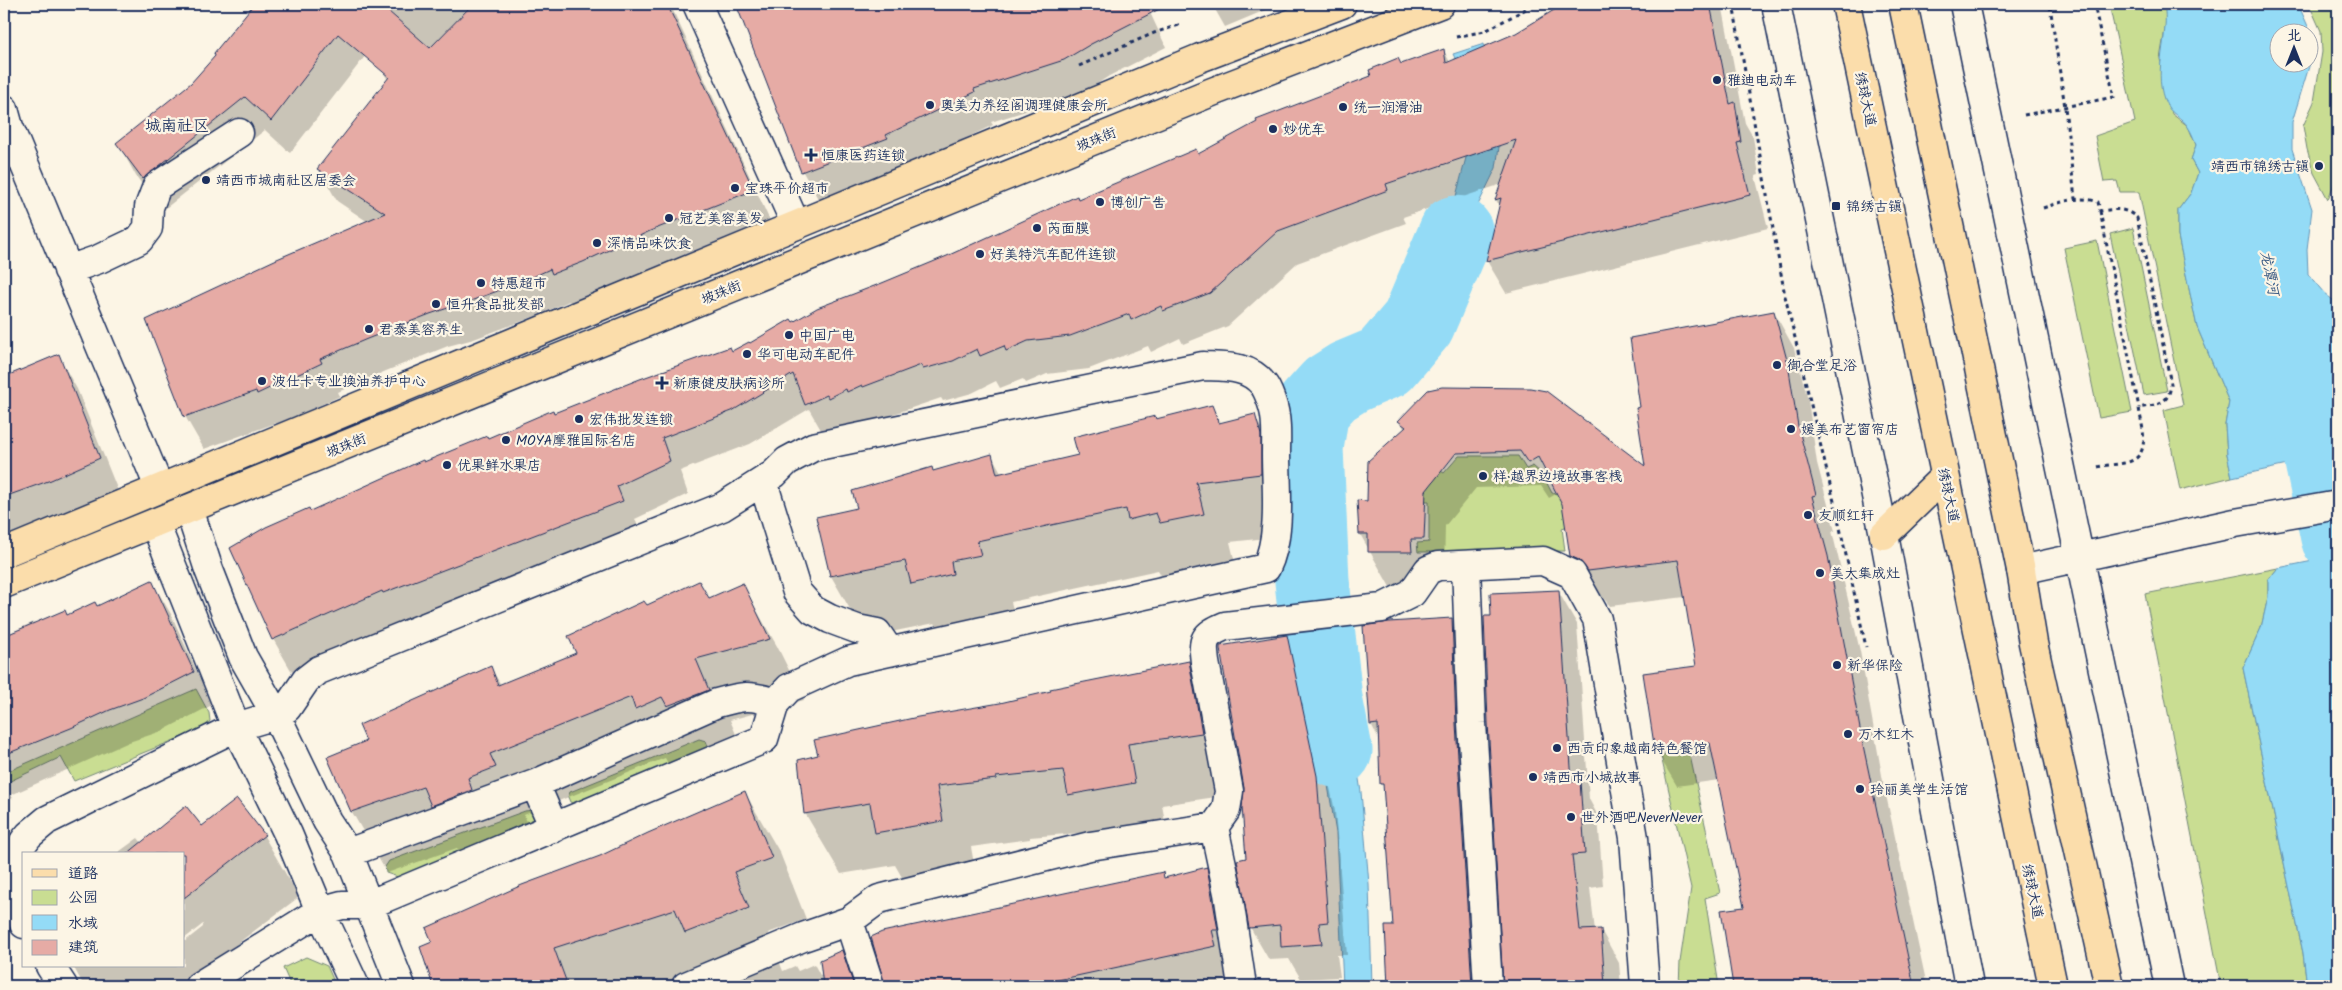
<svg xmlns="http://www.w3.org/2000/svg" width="2342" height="990" viewBox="0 0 2342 990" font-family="Kalam,'LXGW WenKai TC',sans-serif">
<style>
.green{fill:#c9dd92;stroke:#728678}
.water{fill:#94dbf6;stroke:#6496b9;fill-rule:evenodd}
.shadow{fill:#0003}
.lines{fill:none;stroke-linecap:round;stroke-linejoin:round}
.river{stroke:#94dbf6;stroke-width:75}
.building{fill:#e6aba5;stroke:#1b2f5e}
.minor-casing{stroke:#1b2f5e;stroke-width:31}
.major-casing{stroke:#1b2f5e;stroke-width:31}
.path{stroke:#1b2f5e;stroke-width:3;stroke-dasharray:4 4;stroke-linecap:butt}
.minor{stroke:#fcf5e5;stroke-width:28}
.major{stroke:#fbddab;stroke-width:28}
.poi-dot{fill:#1b2f5e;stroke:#fcf5e5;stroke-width:2}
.labels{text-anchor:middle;stroke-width:4.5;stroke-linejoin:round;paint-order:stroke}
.poi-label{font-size:14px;fill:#1b2f5e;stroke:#fcf5e5;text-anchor:start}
.street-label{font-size:14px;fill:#1b2f5e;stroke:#fcf5e5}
.water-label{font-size:15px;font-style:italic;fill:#395a84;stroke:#fcf5e5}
.quarter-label{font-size:16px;fill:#1b2f5e;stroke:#fcf5e5}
</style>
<rect width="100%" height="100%" fill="#fcf5e5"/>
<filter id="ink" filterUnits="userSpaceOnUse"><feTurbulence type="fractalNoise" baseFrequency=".02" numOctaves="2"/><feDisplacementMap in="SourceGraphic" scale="10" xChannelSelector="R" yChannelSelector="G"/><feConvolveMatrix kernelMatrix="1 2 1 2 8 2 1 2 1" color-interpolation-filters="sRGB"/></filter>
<g filter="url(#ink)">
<path class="green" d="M 2109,4 L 2164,4 L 2167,17 L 2160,59 L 2172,114 L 2188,126 L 2196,145 L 2191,160 L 2198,173 L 2191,193 L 2178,210 L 2178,236 L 2197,327 L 2229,402 L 2225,425 L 2227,454 L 2232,477 L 2180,490 L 2164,410 L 2183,405 L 2139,192 L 2120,192 L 2117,181 L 2104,182 L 2095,136 L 2135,122 Z
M 2309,4 L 2338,4 L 2338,174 L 2328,199 L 2314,173 L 2307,149 L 2303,126 L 2314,102 L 2322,52 L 2321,31 Z
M 2133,228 L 2167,391 L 2144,395 L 2110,234 Z
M 2097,241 L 2132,412 L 2099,418 L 2064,248 Z
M 1459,456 L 1518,456 L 1526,469 L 1533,466 L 1542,474 L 1552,493 L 1562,494 L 1568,526 L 1562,528 L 1565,551 L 1418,552 L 1417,543 L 1429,542 L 1429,501 L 1423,501 L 1424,483 L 1436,468 L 1444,473 Z
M 2278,568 L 2268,580 L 2268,597 L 2261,628 L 2243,668 L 2303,953 L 2307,986 L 2221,986 L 2145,594 Z
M 196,689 L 209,713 L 210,721 L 204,728 L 74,781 L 61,757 L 4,784 L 4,773 Z
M 699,739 L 706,741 L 708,746 L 705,751 L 576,804 L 570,802 L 568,797 L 570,792 Z
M 1689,751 L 1720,893 L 1705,898 L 1719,986 L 1679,986 L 1680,962 L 1691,888 L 1661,756 Z
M 533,810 L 537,815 L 536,823 L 530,827 L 398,877 L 386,873 L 385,867 L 389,861 L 525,811 Z
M 306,957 L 327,966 L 336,986 L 291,986 L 283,968 Z"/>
<path class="water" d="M 2164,4 L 2298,4 L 2311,33 L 2311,60 L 2292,122 L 2292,149 L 2312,209 L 2307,249 L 2308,274 L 2324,293 L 2338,304 L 2338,454 L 2232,477 L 2227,454 L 2225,425 L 2229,402 L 2197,327 L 2178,236 L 2178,210 L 2191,193 L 2198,173 L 2191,160 L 2196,145 C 2194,139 2192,133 2188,127 C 2182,116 2170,116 2164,99 C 2153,68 2170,34 2164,4 ZM 2280,32 L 2310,32 L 2310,62 L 2280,62 Z
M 1484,44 L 1499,147 L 1496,168 L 1477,207 L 1457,268 L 1429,339 L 1403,318 L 1454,204 L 1468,150 L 1458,64 L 1453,54 Z
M 1293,419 L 1328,420 C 1322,476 1325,531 1335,587 L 1292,595 L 1286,530 L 1286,445 Z
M 2338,556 L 2338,986 L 2307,986 L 2303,953 L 2243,668 L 2261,628 L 2268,597 L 2268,580 L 2278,568 Z
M 1338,644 L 1361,792 L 1369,884 L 1372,986 L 1343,986 L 1336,833 L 1318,726 L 1303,652 Z"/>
<path class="shadow" d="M 255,4 L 279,4 L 299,23 L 314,4 L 334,4 L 350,18 L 369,51 L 290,153 L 265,130 L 162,211 L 136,176 L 118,143 L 192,84 L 217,56 L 215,54 Z
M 365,4 L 670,4 L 771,223 L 572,305 L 569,301 L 541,314 L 474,339 L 448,346 L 386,371 L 338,392 L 340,396 L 277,425 L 276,423 L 204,449 L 185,416 L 368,222 L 337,201 L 319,169 L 388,80 L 382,70 Z
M 738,4 L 1146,4 L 1166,47 L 1109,76 L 1083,93 L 991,122 L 993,125 L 904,168 L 821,204 L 803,172 Z
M 1212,4 L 1280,4 L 1225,27 Z
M 1568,4 L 1722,4 L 1745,123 L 1753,137 L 1759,175 L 1755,176 L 1768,228 L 1506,293 L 1487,261 L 1500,207 L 1496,200 L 1502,184 L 1403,217 L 1406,223 L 1297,263 L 1228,326 L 1183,344 L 1180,338 L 1151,352 L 1148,346 L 1089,369 L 1047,374 L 1026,383 L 1023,379 L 1000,388 L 996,381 L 972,393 L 943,401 L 941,398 L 825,437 L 809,409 L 750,444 L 680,471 L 688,494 L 635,519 L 641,534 L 402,623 L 292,672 L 273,639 L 310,512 L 423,463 L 554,414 L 732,353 L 1077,197 L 1078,200 L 1198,155 L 1401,65 L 1444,51 L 1450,62 L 1516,34 Z
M 1774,312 L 1794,348 L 1808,400 L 1817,463 L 1835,531 L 1832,531 L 1860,651 L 1883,781 L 1927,986 L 1734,986 L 1723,912 L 1745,908 L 1719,780 L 1677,786 L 1656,751 L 1697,667 L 1685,597 L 1610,606 L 1601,595 L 1592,592 L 1572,556 L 1563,503 L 1558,493 L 1549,498 L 1541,486 L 1476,488 L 1445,526 L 1444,574 L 1431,574 L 1432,587 L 1390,587 L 1360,534 L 1359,501 L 1368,502 L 1405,430 L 1400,421 L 1647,469 Z
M 58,356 L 77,389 L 118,491 L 70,513 L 4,536 L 4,377 Z
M 1211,407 L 1221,423 L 1254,416 L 1289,477 L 1295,497 L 1295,535 L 1230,542 L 1238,575 L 1164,580 L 1158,570 L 1011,602 L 1015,616 L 948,644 L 935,623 L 866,637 L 831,576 L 818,518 L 859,509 L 933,472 L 992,456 L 1002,474 L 1080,456 L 1156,421 Z
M 152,582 L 171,614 L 212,705 L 162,731 L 129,742 L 11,795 L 13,798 L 4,802 L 4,636 L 34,622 L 36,625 L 96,607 Z
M 742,585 L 777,646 L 804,700 L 730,720 L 743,751 L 671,769 L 665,758 L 524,815 L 530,828 L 468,866 L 457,848 L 387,873 L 352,812 L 329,757 L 368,742 L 360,725 L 491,668 L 501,685 L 578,654 L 646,607 L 708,599 Z
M 1558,591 L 1577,624 L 1589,799 L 1598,816 L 1603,886 L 1590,888 L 1595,931 L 1601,930 L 1619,963 L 1621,986 L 1504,986 L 1485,618 L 1492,617 Z
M 1452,620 L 1471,652 L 1489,986 L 1389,986 L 1387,927 L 1394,927 L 1385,789 L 1382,784 L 1380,741 L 1371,724 Z
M 1287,636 L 1305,669 L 1335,811 L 1347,955 L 1337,955 L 1340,977 L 1301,979 L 1289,959 L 1269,960 L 1250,927 L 1247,859 Z
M 1189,662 L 1224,723 L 1236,794 L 1162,805 L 1169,844 L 1105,855 L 1091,832 L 1030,837 L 1030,839 L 971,847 L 977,881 L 911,893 L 895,865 L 841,874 L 805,813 L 1000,705 Z
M 745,793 L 780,853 L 806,919 L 768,933 L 783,971 L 795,966 L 798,971 L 814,964 L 820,975 L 823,974 L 841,952 L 861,986 L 746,986 L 759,981 L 758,979 L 739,986 L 718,986 L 709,971 L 660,986 L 434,986 L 421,948 L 601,857 Z
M 201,827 L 264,836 L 299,897 L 238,943 L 247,959 L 230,973 L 237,986 L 84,986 L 73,966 L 184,966 L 184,942 L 203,927 L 203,924 L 184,939 L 184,854 L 116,854 L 138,838 L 142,843 Z
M 1206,869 L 1225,902 L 1234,979 L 1197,986 L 886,986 L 886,981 L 1162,873 L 1165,879 Z"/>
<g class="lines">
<path class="river" d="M 2294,356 L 2319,447 L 2338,537
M 1335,750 L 1325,699 L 1312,581 L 1306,448 L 1312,409 L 1330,389 L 1349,377 L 1385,362 L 1418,323 L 1456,233"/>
</g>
<path class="building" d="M 254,4 L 380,4 L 430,48 L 473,4 L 667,4 L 754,190 L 650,231 L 583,262 L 552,274 L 550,269 L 522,282 L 454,307 L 454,306 L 430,314 L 367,339 L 320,359 L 322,363 L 257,394 L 256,391 L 184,417 L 146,320 L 277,259 L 385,213 L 317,169 L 389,77 L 338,34 L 271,121 L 245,97 L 143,179 L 116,143 L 191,83 L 215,56 L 214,53 Z
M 736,4 L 1169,4 L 1091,44 L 1064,60 L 974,89 L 975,92 L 886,135 L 888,138 L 801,172 Z
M 1564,4 L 1710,4 L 1730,104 L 1735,102 L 1741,142 L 1737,143 L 1750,195 L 1486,261 L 1501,198 L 1495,200 L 1516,140 L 1386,184 L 1388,190 L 1278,231 L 1210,293 L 1163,311 L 1161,306 L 1131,320 L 1129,314 L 1070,336 L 1028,341 L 1006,351 L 1004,346 L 980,356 L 977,349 L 953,361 L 923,369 L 921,365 L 863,387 L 862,385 L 847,392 L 846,389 L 828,398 L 827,395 L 805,405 L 793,374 L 732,411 L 662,438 L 670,461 L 617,486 L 623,501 L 383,593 L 382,591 L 272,640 L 230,548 L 266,527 L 309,508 L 310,511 L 423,460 L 424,462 L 487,436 L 488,438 L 553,410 L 554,413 L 640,379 L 730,347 L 732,351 L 749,342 L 750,343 L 791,319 L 793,322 L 817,308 L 882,283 L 947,256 L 1077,196 L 1078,199 L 1196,149 L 1198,154 L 1257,122 L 1256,120 L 1371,76 L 1369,70 L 1398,58 L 1401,64 L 1444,49 L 1446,63 L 1516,33 Z
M 1774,311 L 1788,364 L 1798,426 L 1816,495 L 1812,496 L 1828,556 L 1863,745 L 1914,986 L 1733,986 L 1721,910 L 1744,907 L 1710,743 L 1655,751 L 1643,673 L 1696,666 L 1678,560 L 1588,571 L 1579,560 L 1570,556 L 1562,504 L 1538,457 L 1528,463 L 1520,451 L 1456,453 L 1426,491 L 1424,539 L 1411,539 L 1412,552 L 1368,552 L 1368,534 L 1359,534 L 1357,500 L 1367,501 L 1368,461 L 1406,427 L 1398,421 L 1428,390 L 1442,387 L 1530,388 L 1546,391 L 1645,466 L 1636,408 L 1640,407 L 1630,338 Z
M 59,354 L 100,458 L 51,480 L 4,497 L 4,377 Z
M 1212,405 L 1219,423 L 1255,414 L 1261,435 L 1261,474 L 1196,482 L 1204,514 L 1160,523 L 1156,513 L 1128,520 L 1126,509 L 977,541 L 981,555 L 951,561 L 953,574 L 911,584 L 905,561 L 830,576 L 816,517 L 857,508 L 852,491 L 932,467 L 933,471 L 992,454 L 997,474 L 1078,455 L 1073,437 L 1155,416 L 1156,419 Z
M 152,580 L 194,672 L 143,698 L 110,710 L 71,728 L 4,755 L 4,636 L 65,610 L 67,615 L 95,602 L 97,606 Z
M 699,581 L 709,598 L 743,583 L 770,639 L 696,659 L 709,690 L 667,706 L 662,697 L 635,709 L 631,697 L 490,754 L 496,767 L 468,778 L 472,790 L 431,806 L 423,787 L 351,812 L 327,757 L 366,741 L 359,725 L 491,666 L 498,685 L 576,653 L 568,636 L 644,601 L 647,605 Z
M 1559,590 L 1572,782 L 1580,781 L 1585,854 L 1572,855 L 1580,930 L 1601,929 L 1605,986 L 1503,986 L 1488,722 L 1484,616 L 1491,616 L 1490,593 Z
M 1452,618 L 1456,724 L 1472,986 L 1388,986 L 1385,926 L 1393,926 L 1383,784 L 1380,784 L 1378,724 L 1370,725 L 1363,626 L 1389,622 Z
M 1287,635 L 1317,776 L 1328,922 L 1319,923 L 1322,944 L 1281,947 L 1280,925 L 1249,928 L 1237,860 L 1246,858 L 1242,807 L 1244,788 L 1220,649 L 1220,646 Z
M 1189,661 L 1202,733 L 1128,744 L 1135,783 L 1068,795 L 1063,770 L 996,777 L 996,779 L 937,786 L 943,821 L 875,833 L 870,803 L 804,814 L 798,760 L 818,755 L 814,740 L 918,717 L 1000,703 L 1051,691 L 1050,689 Z
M 745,791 L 772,858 L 734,872 L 749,908 L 685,933 L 675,909 L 554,948 L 568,986 L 433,986 L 420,947 L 432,942 L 426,928 L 522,885 L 600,856 L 648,833 Z
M 237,799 L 265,835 L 184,898 L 184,854 L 127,854 L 186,806 L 202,826 Z
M 1207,867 L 1218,930 L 1212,930 L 1216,946 L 1030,986 L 885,986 L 871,937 L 882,932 L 1163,872 L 1164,878 Z
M 842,950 L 854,986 L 823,986 L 820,960 Z"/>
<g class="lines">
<defs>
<path id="minor" d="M 697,4 L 796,225
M 1776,4 L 1884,535 L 1969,986
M 1964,4 L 2169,986
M 4,109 L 9,127 L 159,487
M 68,270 L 99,259 L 139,240 L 148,228 L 149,207 L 157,186 L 239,133
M 763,482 L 797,592 L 813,610 L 830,619 L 857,629 L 877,633 L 890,652
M 189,509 L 209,570 L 243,657 L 276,715 L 327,821 L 348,853 L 401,986
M 155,523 L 236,727 L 288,834 L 320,911 L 355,986
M 1466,565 L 1472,723 L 1488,986
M 2021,570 L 2235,523 L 2338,505
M 535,784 L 554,828
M 1214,827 L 1228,893 L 1242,986
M 348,853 L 535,784 L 717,703 C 742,696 750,694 775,703
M 849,921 L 870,986
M 24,924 C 13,897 7,859 29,835 C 35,830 41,825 47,820 L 236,727 L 276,715 L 287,708 L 306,680 L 319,670 L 722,507 L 774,474 L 787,461 L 813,447 L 1203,366 C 1224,367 1248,365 1263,384 C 1268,390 1274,407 1275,416 C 1277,428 1276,442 1276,454 C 1276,490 1282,535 1266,568 L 848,661 L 789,688 L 775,703 L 764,739 L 368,905 L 342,905 L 320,911 L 199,986
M 50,966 L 63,986
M 686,986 L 803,937 L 849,921 L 879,899 L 1090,846 L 1214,827 L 1226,810 L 1229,791 L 1205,662 C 1202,639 1204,635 1225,626 L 1382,608 L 1412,593 L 1428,570 L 1438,566 L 1543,561 L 1572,574 L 1597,619 L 1634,838 L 1645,986"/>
<path id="major" d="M 1846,4 L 2053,986
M 1903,4 L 2021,570 L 2033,643 L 2109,986
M 1884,535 L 1945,476
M 4,553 L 1200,58 L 1342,4
M 4,584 L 1212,92 L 1440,4"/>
</defs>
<use href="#minor" class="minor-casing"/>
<use href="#major" class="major-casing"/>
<path class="path" d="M 1733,4 L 1785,296 L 1837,514 L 1866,647
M 2050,6 L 2065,107 L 2075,199
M 1456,37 L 1485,31 L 1535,4
M 1079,66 L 1154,33 L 1182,24
M 2024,115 L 2114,97 L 2094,4
M 2043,208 C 2061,202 2080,195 2098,202 L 2100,211 C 2115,209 2125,207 2137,218 L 2171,384 C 2169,405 2157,404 2139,408 C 2141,423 2151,451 2133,460 C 2124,465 2109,464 2098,467
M 2100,211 L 2139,408"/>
<use href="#minor" class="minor"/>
<use href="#major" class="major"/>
</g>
</g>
<g class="poi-dot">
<circle cx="1717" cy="80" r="5"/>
<circle cx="930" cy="105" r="5"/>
<circle cx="1343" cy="107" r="5"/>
<circle cx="1273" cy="129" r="5"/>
<path d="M808.5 147.5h5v5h5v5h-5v5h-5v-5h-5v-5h5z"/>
<circle cx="2319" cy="166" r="5"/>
<circle cx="206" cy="180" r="5"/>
<circle cx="735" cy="188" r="5"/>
<circle cx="1100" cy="202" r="5"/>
<rect x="1831" y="201" width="10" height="10" rx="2.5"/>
<circle cx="669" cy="218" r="5"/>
<circle cx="1037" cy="228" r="5"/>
<circle cx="597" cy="243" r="5"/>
<circle cx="980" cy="254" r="5"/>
<circle cx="481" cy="283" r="5"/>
<circle cx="436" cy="304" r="5"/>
<circle cx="369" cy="329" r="5"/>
<circle cx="789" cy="335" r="5"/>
<circle cx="747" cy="354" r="5"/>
<circle cx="1777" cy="365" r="5"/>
<circle cx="262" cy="381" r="5"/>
<path d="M659.5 375.5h5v5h5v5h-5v5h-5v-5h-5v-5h5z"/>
<circle cx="579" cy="419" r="5"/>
<circle cx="1791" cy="429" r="5"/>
<circle cx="506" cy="440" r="5"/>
<circle cx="447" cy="465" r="5"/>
<circle cx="1483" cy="476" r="5"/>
<circle cx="1808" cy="515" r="5"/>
<circle cx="1820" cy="573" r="5"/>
<circle cx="1837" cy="665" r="5"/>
<circle cx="1848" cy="734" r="5"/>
<circle cx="1557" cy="748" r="5"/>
<circle cx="1533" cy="777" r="5"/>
<circle cx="1860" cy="789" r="5"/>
<circle cx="1571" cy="817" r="5"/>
</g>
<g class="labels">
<g class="poi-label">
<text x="1727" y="85">雅迪电动车</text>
<text x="940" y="110">奥美力养经阁调理健康会所</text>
<text x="1353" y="112">统一润滑油</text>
<text x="1283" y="134">妙优车</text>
<text x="821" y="160">恒康医药连锁</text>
<text x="2309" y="171" text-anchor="end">靖西市锦绣古镇</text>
<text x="216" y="185">靖西市城南社区居委会</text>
<text x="745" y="193">宝珠平价超市</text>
<text x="1110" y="207">博创广告</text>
<text x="1846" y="211">锦绣古镇</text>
<text x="679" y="223">冠艺美容美发</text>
<text x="1047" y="233">芮面膜</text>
<text x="607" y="248">深情品味饮食</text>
<text x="990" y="259">好美特汽车配件连锁</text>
<text x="491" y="288">特惠超市</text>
<text x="446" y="309">恒升食品批发部</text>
<text x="379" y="334">君泰美容养生</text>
<text x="799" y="340">中国广电</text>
<text x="757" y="359">华可电动车配件</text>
<text x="1787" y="370">御合堂足浴</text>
<text x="272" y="386">波仕卡专业换油养护中心</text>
<text x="673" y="388">新康健皮肤病诊所</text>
<text x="589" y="424">宏伟批发连锁</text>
<text x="1801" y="434">媛美布艺窗帘店</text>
<text x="516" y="445">MOYA摩雅国际名店</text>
<text x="457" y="470">优果鲜水果店</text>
<text x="1493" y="481">样·越界边境故事客栈</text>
<text x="1818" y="520">友顺红轩</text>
<text x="1830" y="578">美大集成灶</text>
<text x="1847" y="670">新华保险</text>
<text x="1858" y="739">万木红木</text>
<text x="1567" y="753">西贡印象越南特色餐馆</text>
<text x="1543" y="782">靖西市小城故事</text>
<text x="1870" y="794">玲丽美学生活馆</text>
<text x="1581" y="822">世外酒吧NeverNever</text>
</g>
<g class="street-label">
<text transform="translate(1866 99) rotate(78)" y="5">绣球大道</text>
<text transform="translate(1096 139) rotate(-22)" y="5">坡珠街</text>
<text transform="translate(721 292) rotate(-22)" y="5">坡珠街</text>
<text transform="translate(346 445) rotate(-22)" y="5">坡珠街</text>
<text transform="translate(1949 495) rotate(78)" y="5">绣球大道</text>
<text transform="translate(2033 891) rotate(78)" y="5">绣球大道</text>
</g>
<g class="water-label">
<text transform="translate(2270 273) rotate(79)" y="5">龙潭河</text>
</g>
<g class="quarter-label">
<text x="177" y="131">城南社区</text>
</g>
</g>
<rect width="2342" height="990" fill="none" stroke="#fcf5e5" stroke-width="20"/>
<rect x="10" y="10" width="2322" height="970" fill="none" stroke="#1b2f5e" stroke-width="2" filter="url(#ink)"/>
<rect x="22" y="852" width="162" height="115" fill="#fcf5e5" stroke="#a2a6af"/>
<rect x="32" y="869" width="25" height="8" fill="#fbddab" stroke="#a2a6af"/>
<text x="68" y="878" font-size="15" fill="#1b2f5e">道路</text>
<rect x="32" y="890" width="25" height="15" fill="#c9dd92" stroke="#a2a6af"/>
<text x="68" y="902" font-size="15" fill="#1b2f5e">公园</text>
<rect x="32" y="915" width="25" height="15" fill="#94dbf6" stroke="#a2a6af"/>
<text x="68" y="928" font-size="15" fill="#1b2f5e">水域</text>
<rect x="32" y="940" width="25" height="15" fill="#e6aba5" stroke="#a2a6af"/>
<text x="68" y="952" font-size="15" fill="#1b2f5e">建筑</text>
<g transform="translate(2294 48)"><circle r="24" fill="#fcf5e5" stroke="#a2a6af"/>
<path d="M0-4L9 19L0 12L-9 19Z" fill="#1b2f5e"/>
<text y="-8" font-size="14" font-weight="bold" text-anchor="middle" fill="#1b2f5e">北</text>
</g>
</svg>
